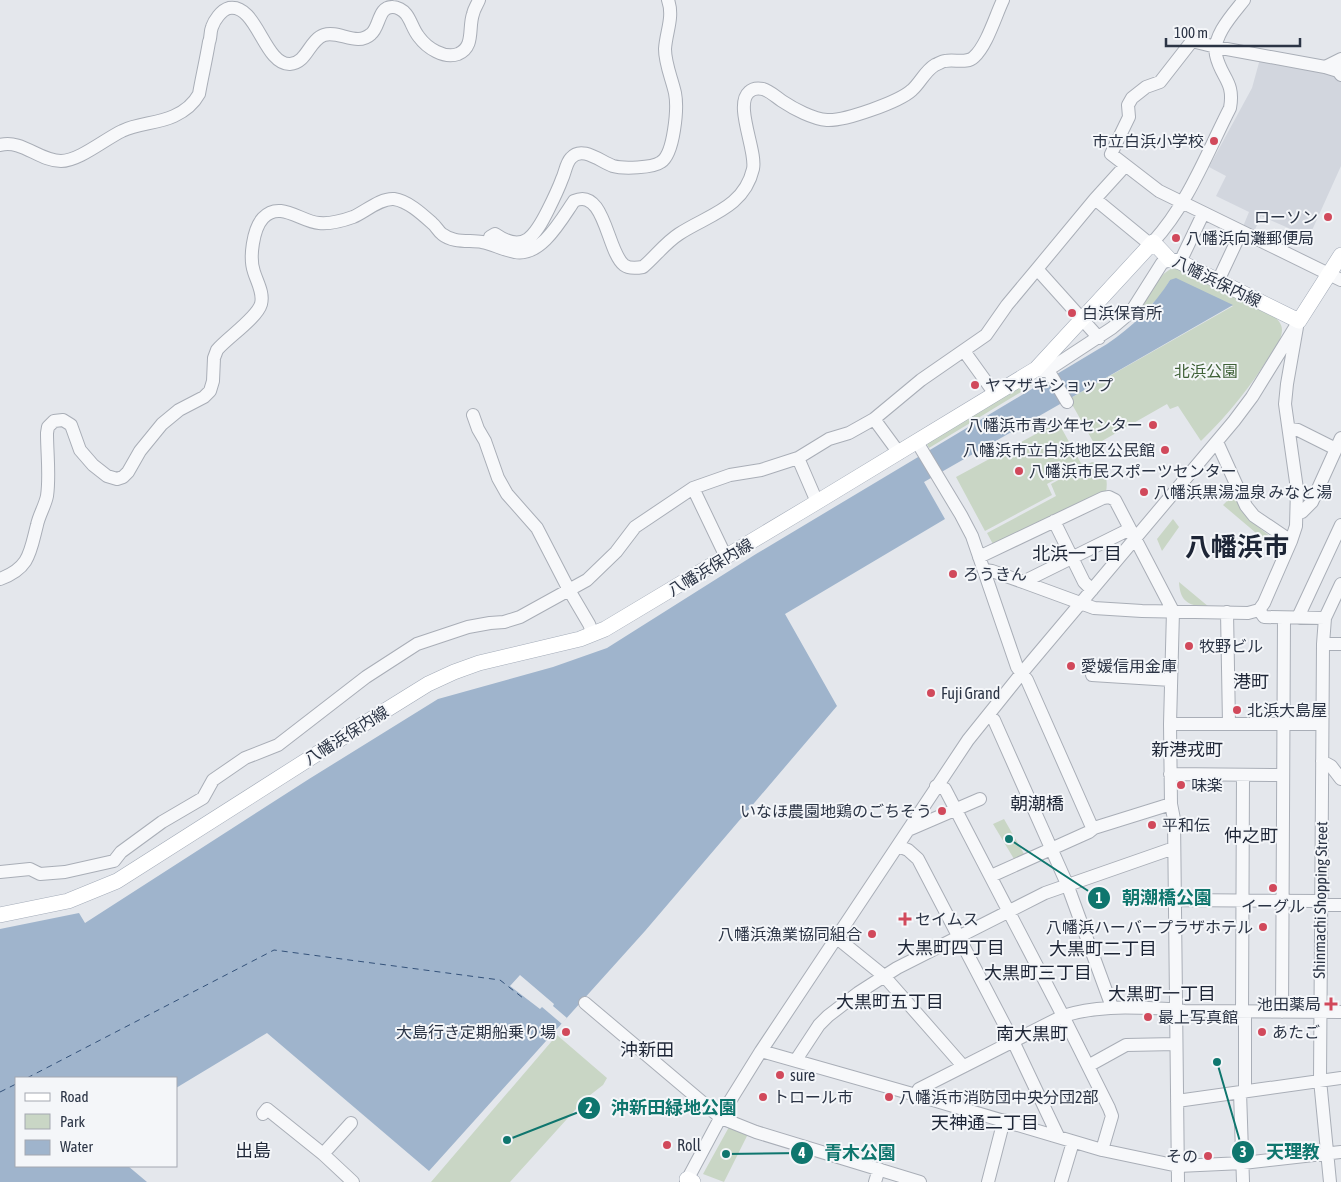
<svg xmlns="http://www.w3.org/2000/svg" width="1341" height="1182" viewBox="0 0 1341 1182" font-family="'Asap Condensed','Noto Sans JP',sans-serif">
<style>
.built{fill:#d2d6de}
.green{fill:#c9d6c5}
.water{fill:#9fb4cc}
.pier{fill:#e4e7ec}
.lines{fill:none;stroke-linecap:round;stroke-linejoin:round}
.ferry{stroke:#34527a;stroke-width:1;stroke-dasharray:6 5;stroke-linecap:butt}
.minor-casing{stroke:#a9aeb7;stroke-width:14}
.major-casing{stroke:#a3abb8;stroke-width:16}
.minor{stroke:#f7f8fa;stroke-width:12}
.major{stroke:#fff;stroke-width:15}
.poi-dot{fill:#d1495b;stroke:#f4f6f9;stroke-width:2}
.labels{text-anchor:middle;stroke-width:4;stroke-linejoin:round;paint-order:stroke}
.poi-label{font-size:16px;fill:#2b3445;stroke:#f4f6f9;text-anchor:start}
.street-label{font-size:16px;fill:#2b3445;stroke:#f4f6f9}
.park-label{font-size:16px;fill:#3f6138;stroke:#f4f6f9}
.neighbourhood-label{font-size:18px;fill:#1d2536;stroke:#f4f6f9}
.town-label{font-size:26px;font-weight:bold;fill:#1d2536;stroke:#f4f6f9}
.leader{fill:none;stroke:#0f766e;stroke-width:2}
.callout-dot{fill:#0f766e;stroke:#f4f6f9;stroke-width:2}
.mark-label{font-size:15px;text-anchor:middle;font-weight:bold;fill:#fff}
.callout-label{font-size:18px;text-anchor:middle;font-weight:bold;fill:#0f766e;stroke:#f4f6f9;stroke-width:4;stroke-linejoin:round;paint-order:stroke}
</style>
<rect width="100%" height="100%" fill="#e4e7ec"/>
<path class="built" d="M 1260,59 L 1336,74 L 1341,81 L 1341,166 L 1309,237 L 1261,216 L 1253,234 L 1242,229 L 1249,212 L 1216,196 L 1226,176 L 1209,167 L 1252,88 Z"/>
<path class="green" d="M 1173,268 L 1179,268 L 1272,314 C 1277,319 1282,323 1282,330 C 1282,339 1275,347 1271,354 C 1251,386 1228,415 1201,441 L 1178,406 L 1170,409 L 1167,404 L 1095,445 L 1069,399 L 1233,306 L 1170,280 L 1160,296 L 1135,321 C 1144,306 1156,274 1173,268 Z
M 1030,378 L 1034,384 L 929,448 L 926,442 Z
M 1058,422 L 1082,465 L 1047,484 L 1052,495 L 985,531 L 956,477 Z
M 1092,462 L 1099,464 C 1106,474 1108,480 1106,492 L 994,546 L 987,533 L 1056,496 L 1051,484 Z
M 1234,494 L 1248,519 L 1284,547 L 1281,554 L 1223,505 Z
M 1173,519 L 1179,527 L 1162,551 L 1157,539 Z
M 1179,582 L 1209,607 C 1190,606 1180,603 1179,582 Z
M 1004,819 L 1024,854 L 1014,859 L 993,824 Z
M 557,1035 L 607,1078 L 603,1085 L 585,1099 L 510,1182 L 431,1182 Z
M 729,1127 L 748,1134 L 724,1182 L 703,1174 Z"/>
<path class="water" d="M 1176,278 L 1233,305 L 924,482 L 945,519 L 785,614 L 837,706 L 645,931 L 429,1171 L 267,1033 L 176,1088 L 176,1078 L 16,1078 L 16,1166 L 128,1166 L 147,1182 L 0,1182 L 0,929 L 79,913 L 85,923 L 309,779 L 438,699 L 553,667 L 607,648 L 756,554 L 1107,344 C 1132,327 1154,306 1170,280 Z"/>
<path class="pier" d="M 520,975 L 554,1004 L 553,1006 L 567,1018 L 562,1024 L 542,1007 L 540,1009 L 510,986 Z"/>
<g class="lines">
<path class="ferry" d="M 27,1078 L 274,950 L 500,980 L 523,998 L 524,997
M 0,1092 L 16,1084"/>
<defs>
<path id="minor" d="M 1325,67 L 1341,59
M 1341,75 L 1338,71 L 1325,67 L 1216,47 L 1192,41 L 1160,82 L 1146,87 L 1132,98 L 1128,105 L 1129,117 L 1111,154 L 1159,191 L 1341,280
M 0,145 C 22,139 39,161 61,161 C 79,161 105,139 122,131 C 138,123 157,124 174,116 C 185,111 193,105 199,94 C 202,77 206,60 209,42 C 211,38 210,32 212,27 C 214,21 221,10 229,8 C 257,3 264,65 290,64 C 307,63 309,40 324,35 C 339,30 357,47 371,34 C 380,27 378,6 393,7 C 397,7 403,10 406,14 C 411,20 413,30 419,37 C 427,48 444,59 458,54 C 475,47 468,28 473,14 C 474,9 477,5 479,0
M 1095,199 L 1151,245
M 1153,242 C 1188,204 1207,153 1230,108 C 1235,81 1221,78 1216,55 C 1212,36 1233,14 1244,0
M 489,243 L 490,237 L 495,234 C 524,254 535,236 548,210 C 553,200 558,190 562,179 C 565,173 566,163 571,158 C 582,145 601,162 613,166 C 623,169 653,168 661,162 C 674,154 678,108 675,93 C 672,79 665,64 665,49 C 666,32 674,17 668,0
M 1180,262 L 1203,214
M 1037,269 L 1099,338
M 1218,281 L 1241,232
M 964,351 L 995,394
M 1036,369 L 1043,371 L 1048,370 L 1112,328 L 1131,312 L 1162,263 L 1170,260
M 1048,370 L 1067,402
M 473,415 L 478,429 L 485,441 L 498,478 L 507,494 L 537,528 L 569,590 L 589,624 L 593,634
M 874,419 L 899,453
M 1289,429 L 1298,430 L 1336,449
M 917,442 L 961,515 L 972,536 L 1017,667 L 1027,680 L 1091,825 L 1094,828
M 1217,442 L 1246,506 L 1254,516 L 1291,541
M 798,458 L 817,502
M 693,488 L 726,557
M 1297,513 L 1302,512 L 1312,502 L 1341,438
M 1054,521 L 1084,582 L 1092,590
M 979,557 L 1103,498 L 1109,497 L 1115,500 L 1173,611 L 1170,724 L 1171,804 L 1174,819 L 1178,1182
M 984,570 L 992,571 L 1023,582 L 1094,608 L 1142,611 L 1248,613 L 1259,610 L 1264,603 L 1291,541 L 1296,526 L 1297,489 L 1285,404 L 1287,384 L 1297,327
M 0,579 C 30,568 30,552 37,525 C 39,515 45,506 47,496 C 50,476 47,454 47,433 L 48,427 L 54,421 L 63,420 L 71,425 L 80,450 L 93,465 L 107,476 L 117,479 L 123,477 L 128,472 L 140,451 L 162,424 L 179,410 L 204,397 L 210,391 L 213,381 L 214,358 L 217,350 C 227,338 257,318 261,304 C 264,293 257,282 254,272 C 249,258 253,229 263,218 C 280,200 301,222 319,223 C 330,224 342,221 353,217 C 365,212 380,198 394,199 C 408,201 422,214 432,223 C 436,226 438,231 442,234 C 453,243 469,240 482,242 C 493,244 503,250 515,252 C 541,257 561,220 574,201 C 605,187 607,252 624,265 C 629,269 637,268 643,267 C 655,257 665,243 679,234 C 708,215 744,208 753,169 C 757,151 734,105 749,92 C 753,88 758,88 763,89 C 770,91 776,97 782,101 C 794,109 813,119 827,120 C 845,121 899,102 912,90 C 920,83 925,71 935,65 C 938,64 942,61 945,61 C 955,59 967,64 974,57 C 987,45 995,17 1003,0
M 1023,582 L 1130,529
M 1259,610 L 1264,617 L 1325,618
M 1227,612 L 1229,724
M 1300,618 L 1300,613 L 1341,525
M 1323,644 L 1341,644
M 1092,675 L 1171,680
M 988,715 L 994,720 L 1067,884 L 1112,1007
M 1170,724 L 1322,724
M 1322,761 L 1331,766 L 1341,779
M 1170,774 L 1283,775
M 936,786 L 945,789 L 1063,1016 L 1109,1108 L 1112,1116 L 1102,1150
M 908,830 L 980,799
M 898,846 L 908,850 L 918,859 L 1013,1041 L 1058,1136
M 0,872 L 30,869 L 40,874 L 65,872 L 114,861 L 121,852 L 162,822 L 203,798 L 213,780 L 245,758 L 278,745 L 366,677 L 417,644 L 468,627 L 490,623 L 504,622 L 520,617 L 587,580 L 616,552 L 635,527 L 693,488 L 730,475 L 761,470 L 798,458 L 829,439 L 849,433 L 874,419 L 921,380 L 986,335 L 1007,305 L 1037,269 L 1095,199 L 1125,166
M 991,876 L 1089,832 L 1094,828 L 1171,804
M 1175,900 L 1320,901
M 1320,905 L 1341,905
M 837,938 L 884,976 L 963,1066
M 585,1003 L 721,1118 L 756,1132 L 920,1182
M 1242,1011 L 1243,775
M 1245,1011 L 1245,1092
M 1282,1012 L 1284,618
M 761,1051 L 916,1095 L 1102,1150 L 1178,1166 L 1243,1163 L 1341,1152
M 796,1060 L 819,1025 L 828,1016 L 858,993 L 897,968 L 1045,893 L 1174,848
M 1088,1066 L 1126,1045 L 1176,1044
M 1240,1092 L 1243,1182
M 916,1095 L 919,1089 L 1063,1016 C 1100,1004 1138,1008 1176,1009 L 1184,1011 L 1341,1012
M 1177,1101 L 1341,1078
M 263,1114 L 267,1109 L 323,1154 L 351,1123
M 323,1154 L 353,1182
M 686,1182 L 725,1109 L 761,1051 L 968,740 L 1021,674 L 1234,421 L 1252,397 L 1299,321
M 875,1182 L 879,1169
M 988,1182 L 1004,1120
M 1061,1182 L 1073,1142
M 1330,1182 L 1320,1080 L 1323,644 L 1325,618 L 1341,584"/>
<path id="major" d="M 0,915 L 68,901 L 117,881 L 370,720 L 428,684 L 454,672 L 479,663 L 580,639 L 605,629 L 817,502 L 1036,369 L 1153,242 L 1170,260 L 1180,262 L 1299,321 L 1341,255
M 687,1179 L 693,1182"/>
</defs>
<use href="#minor" class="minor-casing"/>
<use href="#major" class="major-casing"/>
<use href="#minor" class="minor"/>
<use href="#major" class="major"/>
</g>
<g class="poi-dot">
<circle cx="1214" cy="141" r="5"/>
<circle cx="1328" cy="217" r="5"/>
<circle cx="1176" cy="238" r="5"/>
<circle cx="1072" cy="313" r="5"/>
<circle cx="975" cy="385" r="5"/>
<circle cx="1153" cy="425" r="5"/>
<circle cx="1165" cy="450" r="5"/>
<circle cx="1019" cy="471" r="5"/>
<circle cx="1144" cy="492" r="5"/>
<circle cx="953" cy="574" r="5"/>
<circle cx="1189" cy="646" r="5"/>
<circle cx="1071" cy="666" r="5"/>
<circle cx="931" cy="693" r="5"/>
<circle cx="1237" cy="710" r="5"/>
<circle cx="1181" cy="785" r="5"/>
<circle cx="942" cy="811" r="5"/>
<circle cx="1152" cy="825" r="5"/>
<circle cx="1273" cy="888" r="5"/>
<path d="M902.5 911.5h5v5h5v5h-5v5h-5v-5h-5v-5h5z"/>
<circle cx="1263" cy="927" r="5"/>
<circle cx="872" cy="934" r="5"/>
<path d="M1328.5 996.5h5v5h5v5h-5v5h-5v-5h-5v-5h5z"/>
<circle cx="1148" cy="1017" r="5"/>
<circle cx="566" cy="1032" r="5"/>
<circle cx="1262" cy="1032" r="5"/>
<circle cx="780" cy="1075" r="5"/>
<circle cx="763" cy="1097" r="5"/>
<circle cx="889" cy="1097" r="5"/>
<circle cx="667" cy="1145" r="5"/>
<circle cx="1208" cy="1156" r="5"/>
</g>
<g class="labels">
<g class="poi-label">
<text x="1204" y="147" text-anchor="end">市立白浜小学校</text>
<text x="1318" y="223" text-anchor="end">ローソン</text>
<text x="1186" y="244">八幡浜向灘郵便局</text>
<text x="1082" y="319">白浜保育所</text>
<text x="985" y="391">ヤマザキショップ</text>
<text x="1143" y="431" text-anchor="end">八幡浜市青少年センター</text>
<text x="1155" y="456" text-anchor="end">八幡浜市立白浜地区公民館</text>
<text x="1029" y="477">八幡浜市民スポーツセンター</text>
<text x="1154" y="498">八幡浜黒湯温泉 みなと湯</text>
<text x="963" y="580">ろうきん</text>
<text x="1199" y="652">牧野ビル</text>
<text x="1081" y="672">愛媛信用金庫</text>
<text x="941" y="699">Fuji Grand</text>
<text x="1247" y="716">北浜大島屋</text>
<text x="1191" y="791">味楽</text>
<text x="932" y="817" text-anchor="end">いなほ農園地鶏のごちそう</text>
<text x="1162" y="831">平和伝</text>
<text x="1273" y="912" text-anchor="middle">イーグル</text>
<text x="915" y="925">セイムス</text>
<text x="1253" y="933" text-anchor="end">八幡浜ハーバープラザホテル</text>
<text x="862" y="940" text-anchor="end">八幡浜漁業協同組合</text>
<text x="1321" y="1010" text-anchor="end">池田薬局</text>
<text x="1158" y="1023">最上写真館</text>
<text x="556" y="1038" text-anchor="end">大島行き定期船乗り場</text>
<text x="1272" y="1038">あたご</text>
<text x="790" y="1081">sure</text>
<text x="773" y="1103">トロール市</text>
<text x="899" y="1103">八幡浜市消防団中央分団2部</text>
<text x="677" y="1151">Roll</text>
<text x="1198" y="1162" text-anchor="end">その</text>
</g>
<g class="street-label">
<text transform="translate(1217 281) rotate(26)" y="6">八幡浜保内線</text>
<text transform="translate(710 567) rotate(-31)" y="6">八幡浜保内線</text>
<text transform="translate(346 735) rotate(-32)" y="6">八幡浜保内線</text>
<text transform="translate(1320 900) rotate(-89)" y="6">Shinmachi Shopping Street</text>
</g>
<g class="park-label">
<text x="1206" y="377">北浜公園</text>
</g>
<g class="neighbourhood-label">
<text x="1077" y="560">北浜一丁目</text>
<text x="1251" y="688">港町</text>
<text x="1187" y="756">新港戎町</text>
<text x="1037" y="810">朝潮橋</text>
<text x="1251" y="842">仲之町</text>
<text x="951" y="954">大黒町四丁目</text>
<text x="1103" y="955">大黒町二丁目</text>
<text x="1038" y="979">大黒町三丁目</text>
<text x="1162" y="1000">大黒町一丁目</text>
<text x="890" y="1008">大黒町五丁目</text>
<text x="1032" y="1040">南大黒町</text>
<text x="647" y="1056">沖新田</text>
<text x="985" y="1129">天神通二丁目</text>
<text x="253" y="1157">出島</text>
</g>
<g class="town-label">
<text x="1237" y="556">八幡浜市</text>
</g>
</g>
<path class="leader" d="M1009 839L1099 898M507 1140L589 1108M1217 1062L1243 1152M726 1154L802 1153"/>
<g class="callout-dot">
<circle cx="1009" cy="839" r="5"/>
<circle cx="507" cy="1140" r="5"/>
<circle cx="1217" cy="1062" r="5"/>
<circle cx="726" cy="1154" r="5"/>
<circle cx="1099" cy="898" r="12"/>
<circle cx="589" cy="1108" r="12"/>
<circle cx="1243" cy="1152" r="12"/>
<circle cx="802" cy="1153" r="12"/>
</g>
<g class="mark-label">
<text x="1099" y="903">1</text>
<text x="589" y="1113">2</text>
<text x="1243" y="1157">3</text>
<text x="802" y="1158">4</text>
</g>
<g class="callout-label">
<text x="1167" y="904">朝潮橋公園</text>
<text x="674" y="1114">沖新田緑地公園</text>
<text x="1293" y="1158">天理教</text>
<text x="860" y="1159">青木公園</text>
</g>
<rect x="15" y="1077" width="162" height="90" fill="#f4f6f9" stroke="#a4a8b1"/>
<rect x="25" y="1093" width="25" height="8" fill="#ffffff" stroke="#a4a8b1"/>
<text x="60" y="1102" font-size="15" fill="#2b3445">Road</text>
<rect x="25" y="1114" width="25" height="15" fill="#c9d6c5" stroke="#a4a8b1"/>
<text x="60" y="1127" font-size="15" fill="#2b3445">Park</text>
<rect x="25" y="1140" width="25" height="15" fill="#9fb4cc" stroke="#a4a8b1"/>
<text x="60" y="1152" font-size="15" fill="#2b3445">Water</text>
<path d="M1166 38v8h134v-8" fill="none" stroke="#2b3445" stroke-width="2.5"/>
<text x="1174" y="38" font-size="15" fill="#2b3445" stroke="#f4f6f9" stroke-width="4" paint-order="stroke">100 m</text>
</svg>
